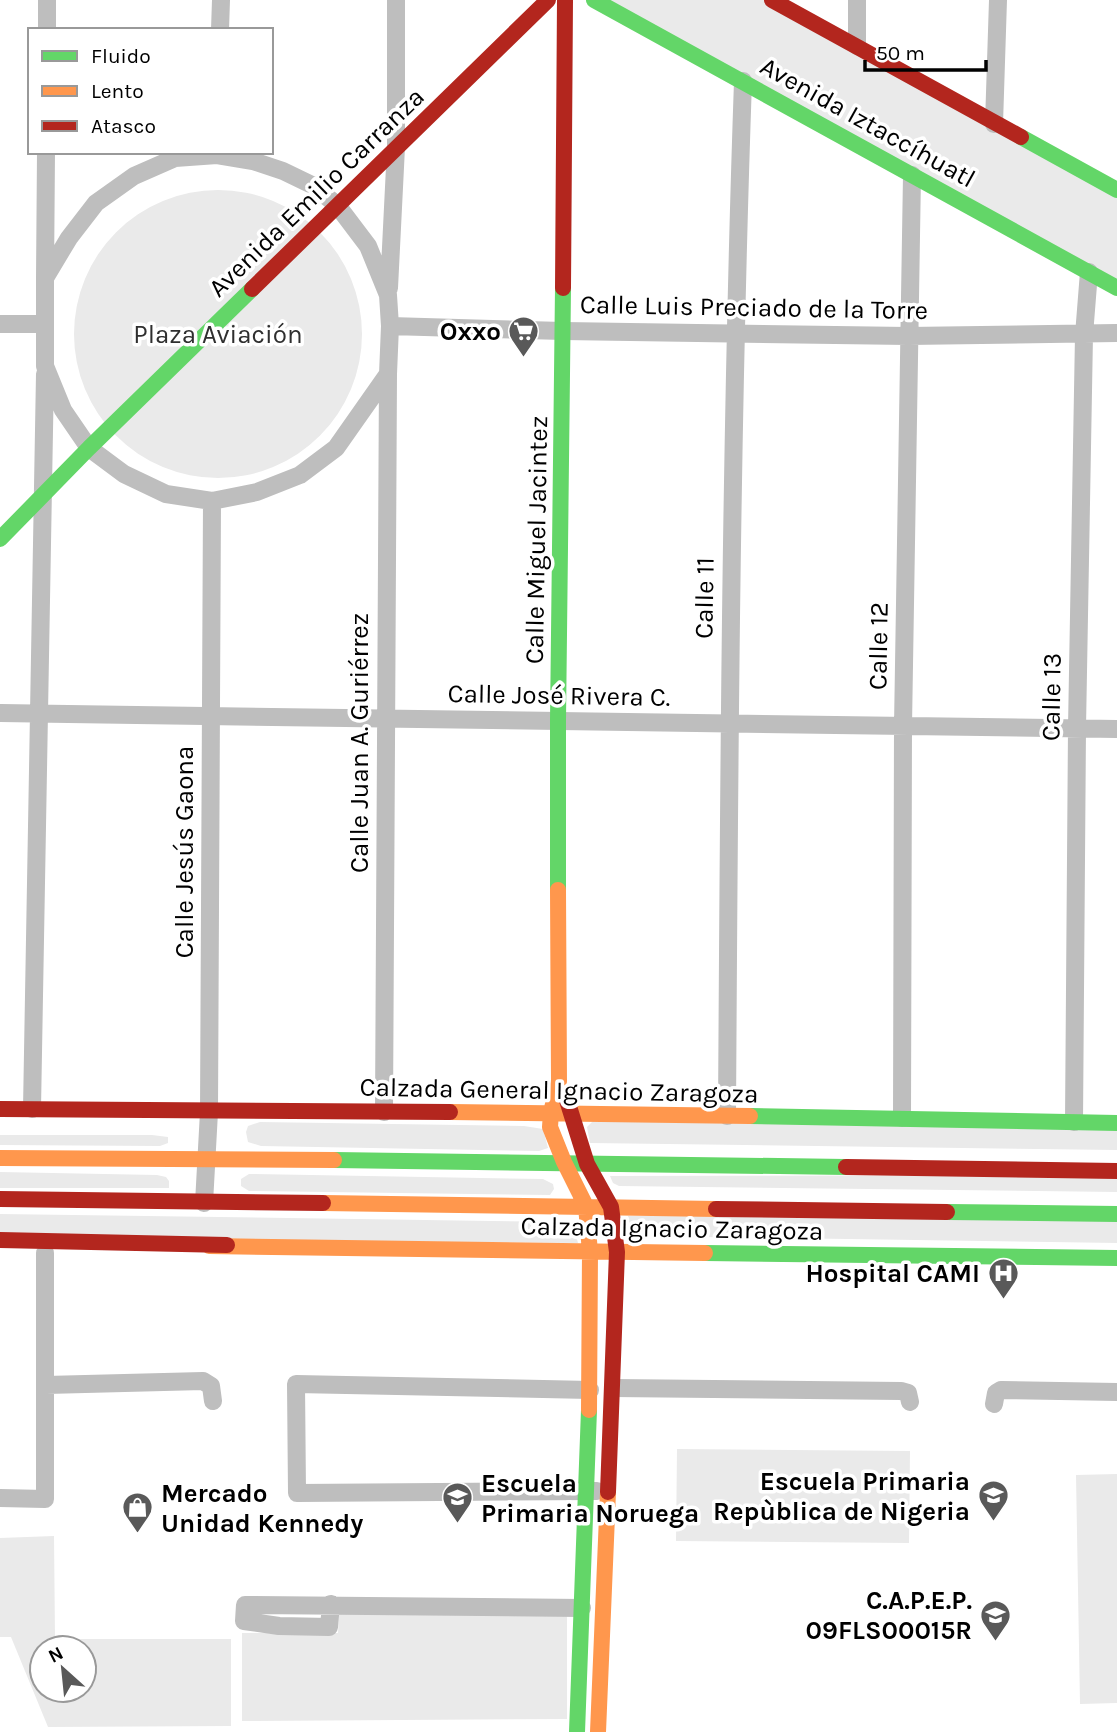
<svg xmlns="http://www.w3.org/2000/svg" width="1117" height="1732" viewBox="0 0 1117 1732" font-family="Karla,sans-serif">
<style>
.green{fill:#eaeaea;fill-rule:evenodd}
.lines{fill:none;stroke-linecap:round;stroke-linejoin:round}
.street{stroke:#bebebe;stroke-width:18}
.fast{stroke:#63d668;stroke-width:16}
.slow{stroke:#ff974d;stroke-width:16}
.jam{stroke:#b3261e;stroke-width:16}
.labels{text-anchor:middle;stroke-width:7;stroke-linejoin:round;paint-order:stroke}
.street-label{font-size:26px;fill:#000;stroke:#fff}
.poi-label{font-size:26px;font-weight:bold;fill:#000;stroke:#fff;text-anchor:end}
.park-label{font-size:26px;fill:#2f2f2f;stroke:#fff}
</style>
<rect width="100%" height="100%" fill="#fff"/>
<path class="green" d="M 606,0 L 765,0 L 1117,197 L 1117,281 Z
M74 334a144 144 0 1 1 288 0a144 144 0 1 1-288 0Z
M 593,1121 L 1117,1129 L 1117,1150 L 590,1143 L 587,1127 Z
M 260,1122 L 524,1126 L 543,1129 L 548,1148 L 539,1151 L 261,1146 L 248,1142 L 246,1132 L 248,1126 Z
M 0,1135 L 152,1135 L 168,1137 L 168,1143 L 160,1146 L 0,1145 Z
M 0,1172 L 157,1175 L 166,1177 L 169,1181 L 169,1188 L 0,1188 Z
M 249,1174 L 543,1179 L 553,1184 L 554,1189 L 550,1195 L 249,1191 L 241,1186 L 241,1179 Z
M 1117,1175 L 1117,1192 L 619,1186 L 613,1183 L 610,1176 Z
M 0,1214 L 567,1222 L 573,1224 L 578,1243 L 0,1238 Z
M 1117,1214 L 1117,1243 L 634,1236 L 630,1229 L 628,1216 Z
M 677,1449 L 910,1451 L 909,1543 L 676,1541 Z
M 1117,1474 L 1117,1703 L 1080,1704 L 1076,1475 Z
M 54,1536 L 55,1639 L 231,1639 L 231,1726 L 48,1727 L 11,1637 L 0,1637 L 0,1538 ZM 42,1648 L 84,1648 L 84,1690 L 42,1690 Z
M 567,1613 L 567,1719 L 242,1721 L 242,1633 L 338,1633 L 339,1614 Z"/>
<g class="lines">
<path class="street" d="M 47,30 L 47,0
M 220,30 L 221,0
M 857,46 L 857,0
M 994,124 L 998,0
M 217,155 L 253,161 L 283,171 L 312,185 L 337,205 L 368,246 L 388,295 L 390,326 L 388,374 L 336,448 L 300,475 L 257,492 L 212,501 L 166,494 L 124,474 L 89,448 L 63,410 L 45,366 L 45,278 L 69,238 L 96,203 L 134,176 L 175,158 Z
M 45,278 L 46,152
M 389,288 L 396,147 L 396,0
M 0,324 L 44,324
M 390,326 L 563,331 L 908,336 L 1117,333
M 0,713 L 1117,729
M 32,1109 L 45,374
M 384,1112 L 388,374
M 727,1116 C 729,771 731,426 743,81
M 902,1118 L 903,726 L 912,175
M 1074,1122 L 1077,728 L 1084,335 L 1089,272
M 204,1203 L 209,1112 L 212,501
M 46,1385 L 203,1381 L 211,1386 L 213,1401
M 613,1388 L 901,1391 L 908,1393 L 910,1402
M 590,1390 L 296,1384 L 297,1493 L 597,1491
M 994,1404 L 996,1393 L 1001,1390 L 1117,1392
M 0,1498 L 45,1499 L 45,1253
M 331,1604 L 329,1627 L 279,1626 L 244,1621 L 245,1605 L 582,1608"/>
<path class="fast" d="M 594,0 L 1117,288
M 1021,137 L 1117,190
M 0,539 L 89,448 L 252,289
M 558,890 L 558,720 L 563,288
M 750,1116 L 1117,1123
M 334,1160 L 846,1167
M 947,1212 L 1117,1214
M 705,1253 L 1117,1258
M 577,1732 L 589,1410"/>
<path class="slow" d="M 558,890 L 559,1081 L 551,1112 L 550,1127 L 564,1162 L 586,1206 L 590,1252 L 589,1410
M 450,1112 L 750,1116
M 0,1158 L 334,1160
M 323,1203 L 716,1209
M 209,1246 L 705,1253
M 598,1732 L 608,1492"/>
<path class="jam" d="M 772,0 L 1021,137
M 563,288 L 565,0
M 252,289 L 548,0
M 566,1097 L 587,1164 L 611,1207 L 617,1252 L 608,1492
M 0,1109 L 450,1112
M 846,1167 L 1117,1171
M 0,1199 L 323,1203
M 716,1209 L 947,1212
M 0,1240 L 227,1245"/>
</g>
<defs>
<symbol id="supermarket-pin" viewBox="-11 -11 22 30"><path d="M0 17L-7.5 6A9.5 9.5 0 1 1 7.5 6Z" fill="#595959" stroke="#fff"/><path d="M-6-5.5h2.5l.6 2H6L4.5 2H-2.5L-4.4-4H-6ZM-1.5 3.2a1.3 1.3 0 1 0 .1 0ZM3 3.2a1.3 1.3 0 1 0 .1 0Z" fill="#fff"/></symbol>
<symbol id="hospital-pin" viewBox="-11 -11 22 30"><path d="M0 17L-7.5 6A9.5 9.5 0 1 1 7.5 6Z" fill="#595959" stroke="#fff"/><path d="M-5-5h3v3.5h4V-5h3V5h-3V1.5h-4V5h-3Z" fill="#fff"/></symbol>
<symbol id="school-pin" viewBox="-11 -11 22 30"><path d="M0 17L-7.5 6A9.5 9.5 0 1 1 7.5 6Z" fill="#595959" stroke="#fff"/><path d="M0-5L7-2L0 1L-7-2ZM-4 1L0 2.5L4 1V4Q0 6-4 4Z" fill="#fff"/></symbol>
<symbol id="shop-pin" viewBox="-11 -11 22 30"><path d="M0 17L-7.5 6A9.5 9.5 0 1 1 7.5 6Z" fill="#595959" stroke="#fff"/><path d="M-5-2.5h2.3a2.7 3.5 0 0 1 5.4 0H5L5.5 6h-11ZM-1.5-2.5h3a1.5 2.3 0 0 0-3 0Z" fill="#fff"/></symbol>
</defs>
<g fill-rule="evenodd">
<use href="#supermarket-pin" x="506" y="314" width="35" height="47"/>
<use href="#hospital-pin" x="986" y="1256" width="35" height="47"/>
<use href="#school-pin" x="976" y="1478" width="35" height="47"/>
<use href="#school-pin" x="440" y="1480" width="35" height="47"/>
<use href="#shop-pin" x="120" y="1490" width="35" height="47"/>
<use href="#school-pin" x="978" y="1598" width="35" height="47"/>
</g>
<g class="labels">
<g class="street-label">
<text transform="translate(868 122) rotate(29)" y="9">Avenida Iztaccíhuatl</text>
<text transform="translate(316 192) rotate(-44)" y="9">Avenida Emilio Carranza</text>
<text transform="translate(754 307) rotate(1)" y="9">Calle Luis Preciado de la Torre</text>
<text transform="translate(536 540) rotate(-89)" y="9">Calle Miguel Jacintez</text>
<text transform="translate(704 598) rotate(-89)" y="9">Calle 11</text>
<text transform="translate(878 646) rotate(-89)" y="9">Calle 12</text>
<text transform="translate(559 695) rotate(1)" y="9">Calle José Rivera C.</text>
<text transform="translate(1051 697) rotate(-89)" y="9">Calle 13</text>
<text transform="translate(359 743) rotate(-90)" y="9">Calle Juan A. Guriérrez</text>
<text transform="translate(184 852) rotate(-90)" y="9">Calle Jesús Gaona</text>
<text transform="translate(559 1090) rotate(1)" y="9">Calzada General Ignacio Zaragoza</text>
<text transform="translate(672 1228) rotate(1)" y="9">Calzada Ignacio Zaragoza</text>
</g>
<g class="poi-label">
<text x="501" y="340">Oxxo</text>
<text x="980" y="1282">Hospital CAMI</text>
<text x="970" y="1490">Escuela Primaria<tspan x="970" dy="30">Repùblica de Nigeria</tspan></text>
<text x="481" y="1492" text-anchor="start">Escuela<tspan x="481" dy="30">Primaria Noruega</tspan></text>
<text x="161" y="1502" text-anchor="start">Mercado<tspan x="161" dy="30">Unidad Kennedy</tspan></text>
<text x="972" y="1609">C.A.P.E.P.<tspan x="972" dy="30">09FLS00015R</tspan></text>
</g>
<g class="park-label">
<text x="218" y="343">Plaza Aviación</text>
</g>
</g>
<rect x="28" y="28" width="245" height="126" fill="#ffffff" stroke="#999999" stroke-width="2"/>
<rect x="42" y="51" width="35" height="10" fill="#63d668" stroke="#999999" stroke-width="2"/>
<text x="91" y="63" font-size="21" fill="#000000">Fluido</text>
<rect x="42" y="86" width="35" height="10" fill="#ff974d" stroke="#999999" stroke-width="2"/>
<text x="91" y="98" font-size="21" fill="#000000">Lento</text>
<rect x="42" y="121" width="35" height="10" fill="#b3261e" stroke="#999999" stroke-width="2"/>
<text x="91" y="133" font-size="21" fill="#000000">Atasco</text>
<g transform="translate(63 1669) rotate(333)"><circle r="33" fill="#ffffff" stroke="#999999" stroke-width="2"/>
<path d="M0-5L12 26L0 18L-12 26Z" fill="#595959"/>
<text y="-10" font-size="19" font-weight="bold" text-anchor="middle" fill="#000000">N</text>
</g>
<path d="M865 60v10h121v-10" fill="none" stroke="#000000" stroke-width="3.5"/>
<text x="876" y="60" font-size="21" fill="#000000" stroke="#ffffff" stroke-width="5" paint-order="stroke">50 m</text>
</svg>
